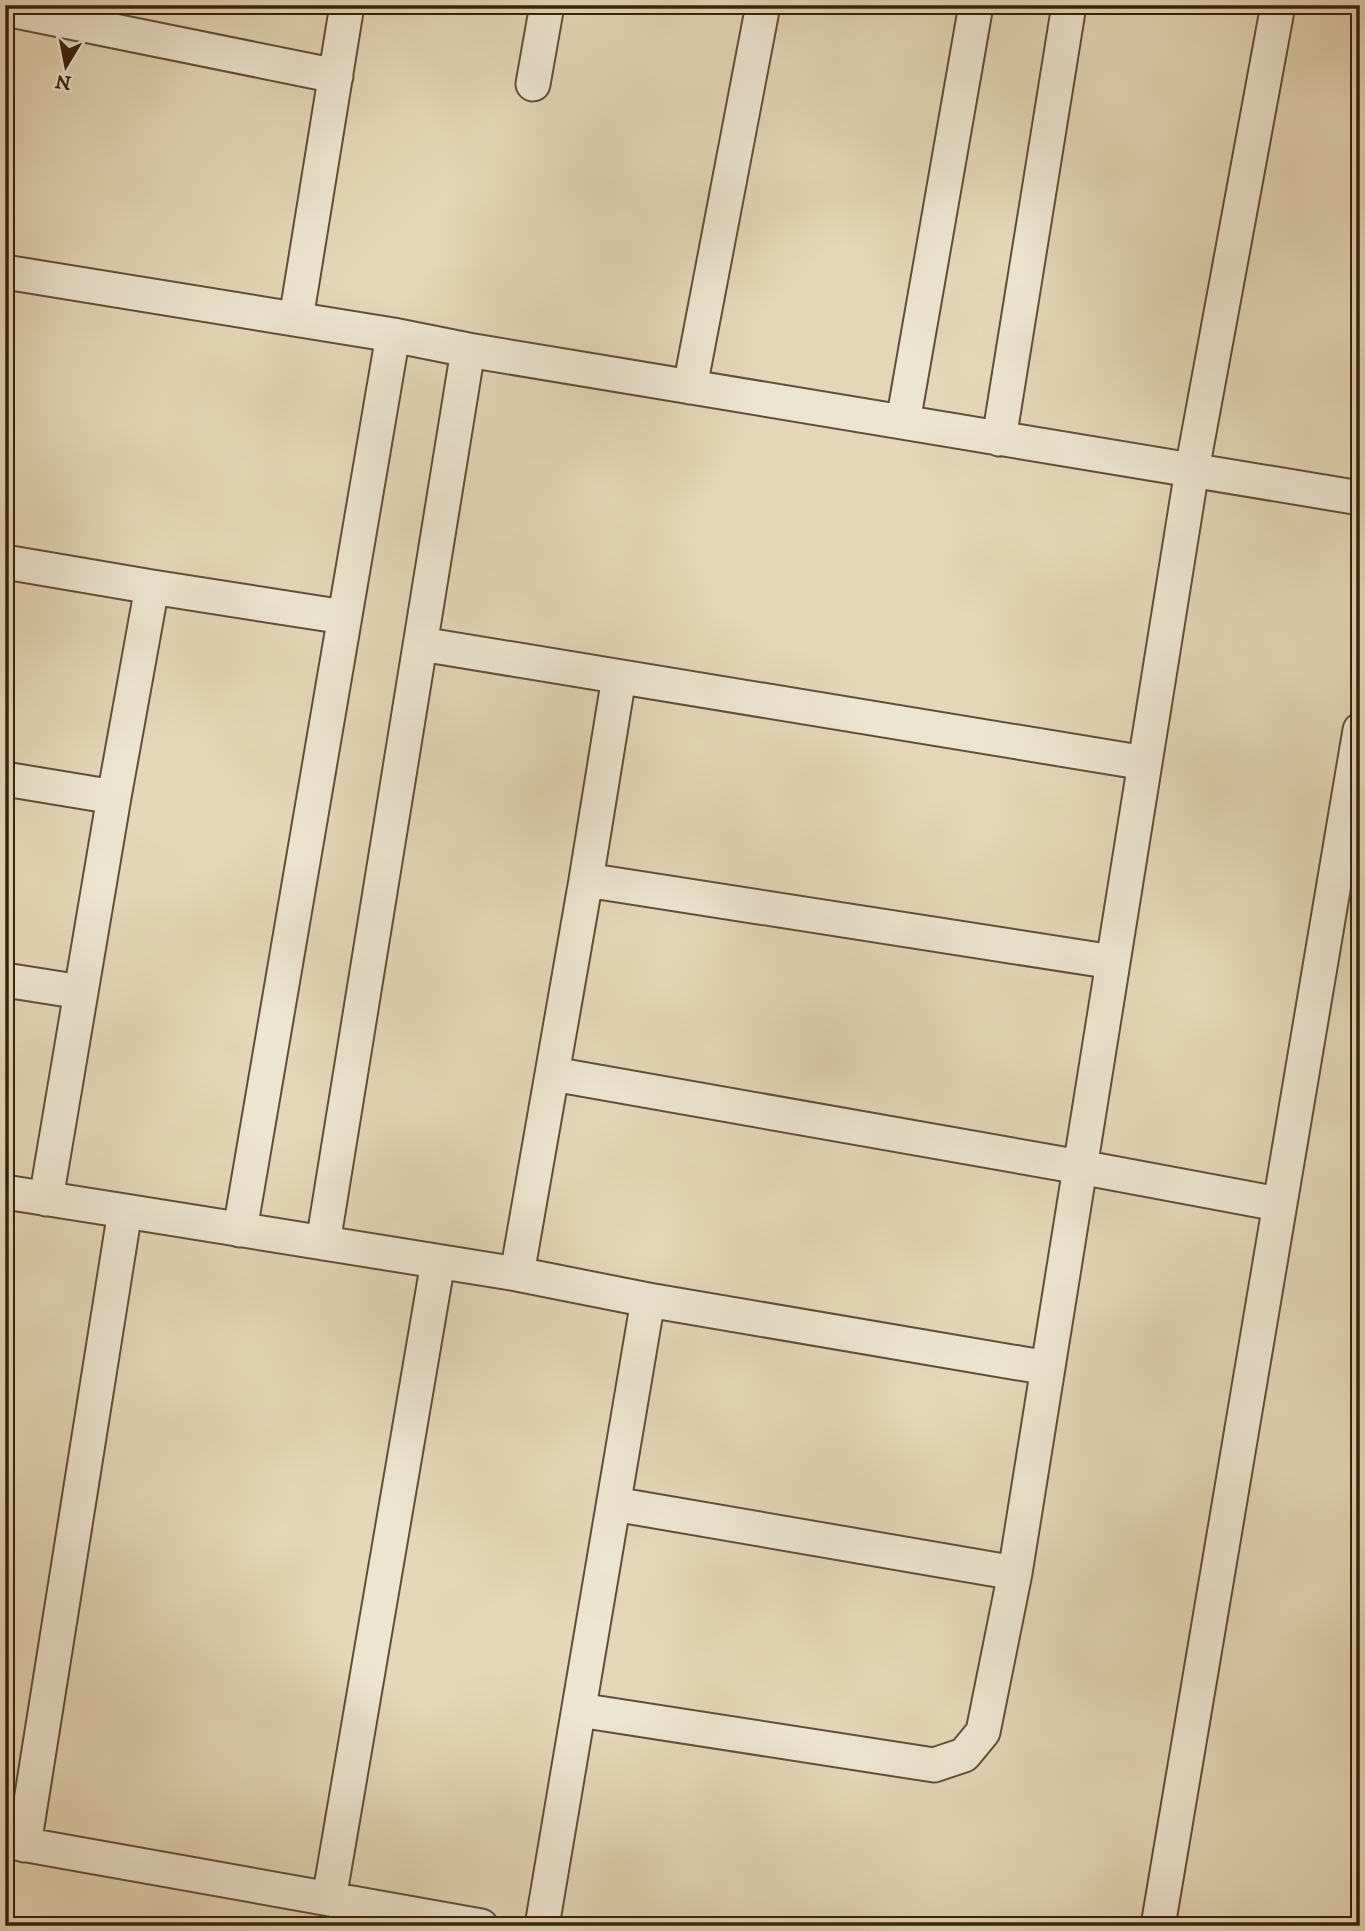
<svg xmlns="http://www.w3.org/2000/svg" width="1365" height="1931" viewBox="0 0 1365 1931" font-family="'IM FELL DW Pica',serif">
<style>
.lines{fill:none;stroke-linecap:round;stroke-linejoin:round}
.minor-casing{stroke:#624e38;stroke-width:37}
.minor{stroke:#eee5d1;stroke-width:33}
</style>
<rect width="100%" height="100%" fill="#e5d7b8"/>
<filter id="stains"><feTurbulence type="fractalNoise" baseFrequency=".00286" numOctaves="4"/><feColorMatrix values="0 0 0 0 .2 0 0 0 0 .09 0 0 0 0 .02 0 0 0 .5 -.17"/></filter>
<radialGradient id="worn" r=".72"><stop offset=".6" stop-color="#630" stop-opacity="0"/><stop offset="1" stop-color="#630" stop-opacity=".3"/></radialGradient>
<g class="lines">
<defs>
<path id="minor" d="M 16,11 L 336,76
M 533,84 L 547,5
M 5,272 L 393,335 L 468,350 L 323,1243
M 296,319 L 347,5
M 468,350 L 1360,498
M 690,387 L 763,5
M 903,422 L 976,5
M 999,439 L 1069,5
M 5,562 L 152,587 L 344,617
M 421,644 L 1145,763
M 5,779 L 114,797
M 586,880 L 619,677
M 5,980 L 81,992
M 553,1074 L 1080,1167 L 1278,1204
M 5,1192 L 125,1211
M 46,1199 L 114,797 L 152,587
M 240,1230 L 393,335
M 517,1274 L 586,880 L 1113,962
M 614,1504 L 1015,1573
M 579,1710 L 934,1765 L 964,1755 L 983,1732 L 1015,1573 L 1192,470 L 1278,5
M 5,1841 L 481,1926
M 24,1845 L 125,1211 L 517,1274 L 648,1300
M 329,1899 L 438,1262
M 542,1926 L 648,1300 L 1048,1368
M 1158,1926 L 1360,730"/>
</defs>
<use href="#minor" class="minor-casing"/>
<use href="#minor" class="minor"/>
</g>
<rect width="1365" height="1931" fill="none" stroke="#e5d7b8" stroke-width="28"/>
<rect x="7" y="7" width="1351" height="1917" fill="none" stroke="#36210d" stroke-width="3.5"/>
<rect x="14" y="14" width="1337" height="1903" fill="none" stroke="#36210d" stroke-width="2"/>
<g transform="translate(66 66) rotate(190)" stroke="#eee5d1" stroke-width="5" paint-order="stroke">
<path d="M0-5L12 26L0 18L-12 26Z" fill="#36210d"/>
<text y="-10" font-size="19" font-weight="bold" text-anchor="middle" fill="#36210d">N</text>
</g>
<rect width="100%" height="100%" filter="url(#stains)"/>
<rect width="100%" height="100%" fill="url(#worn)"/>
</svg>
